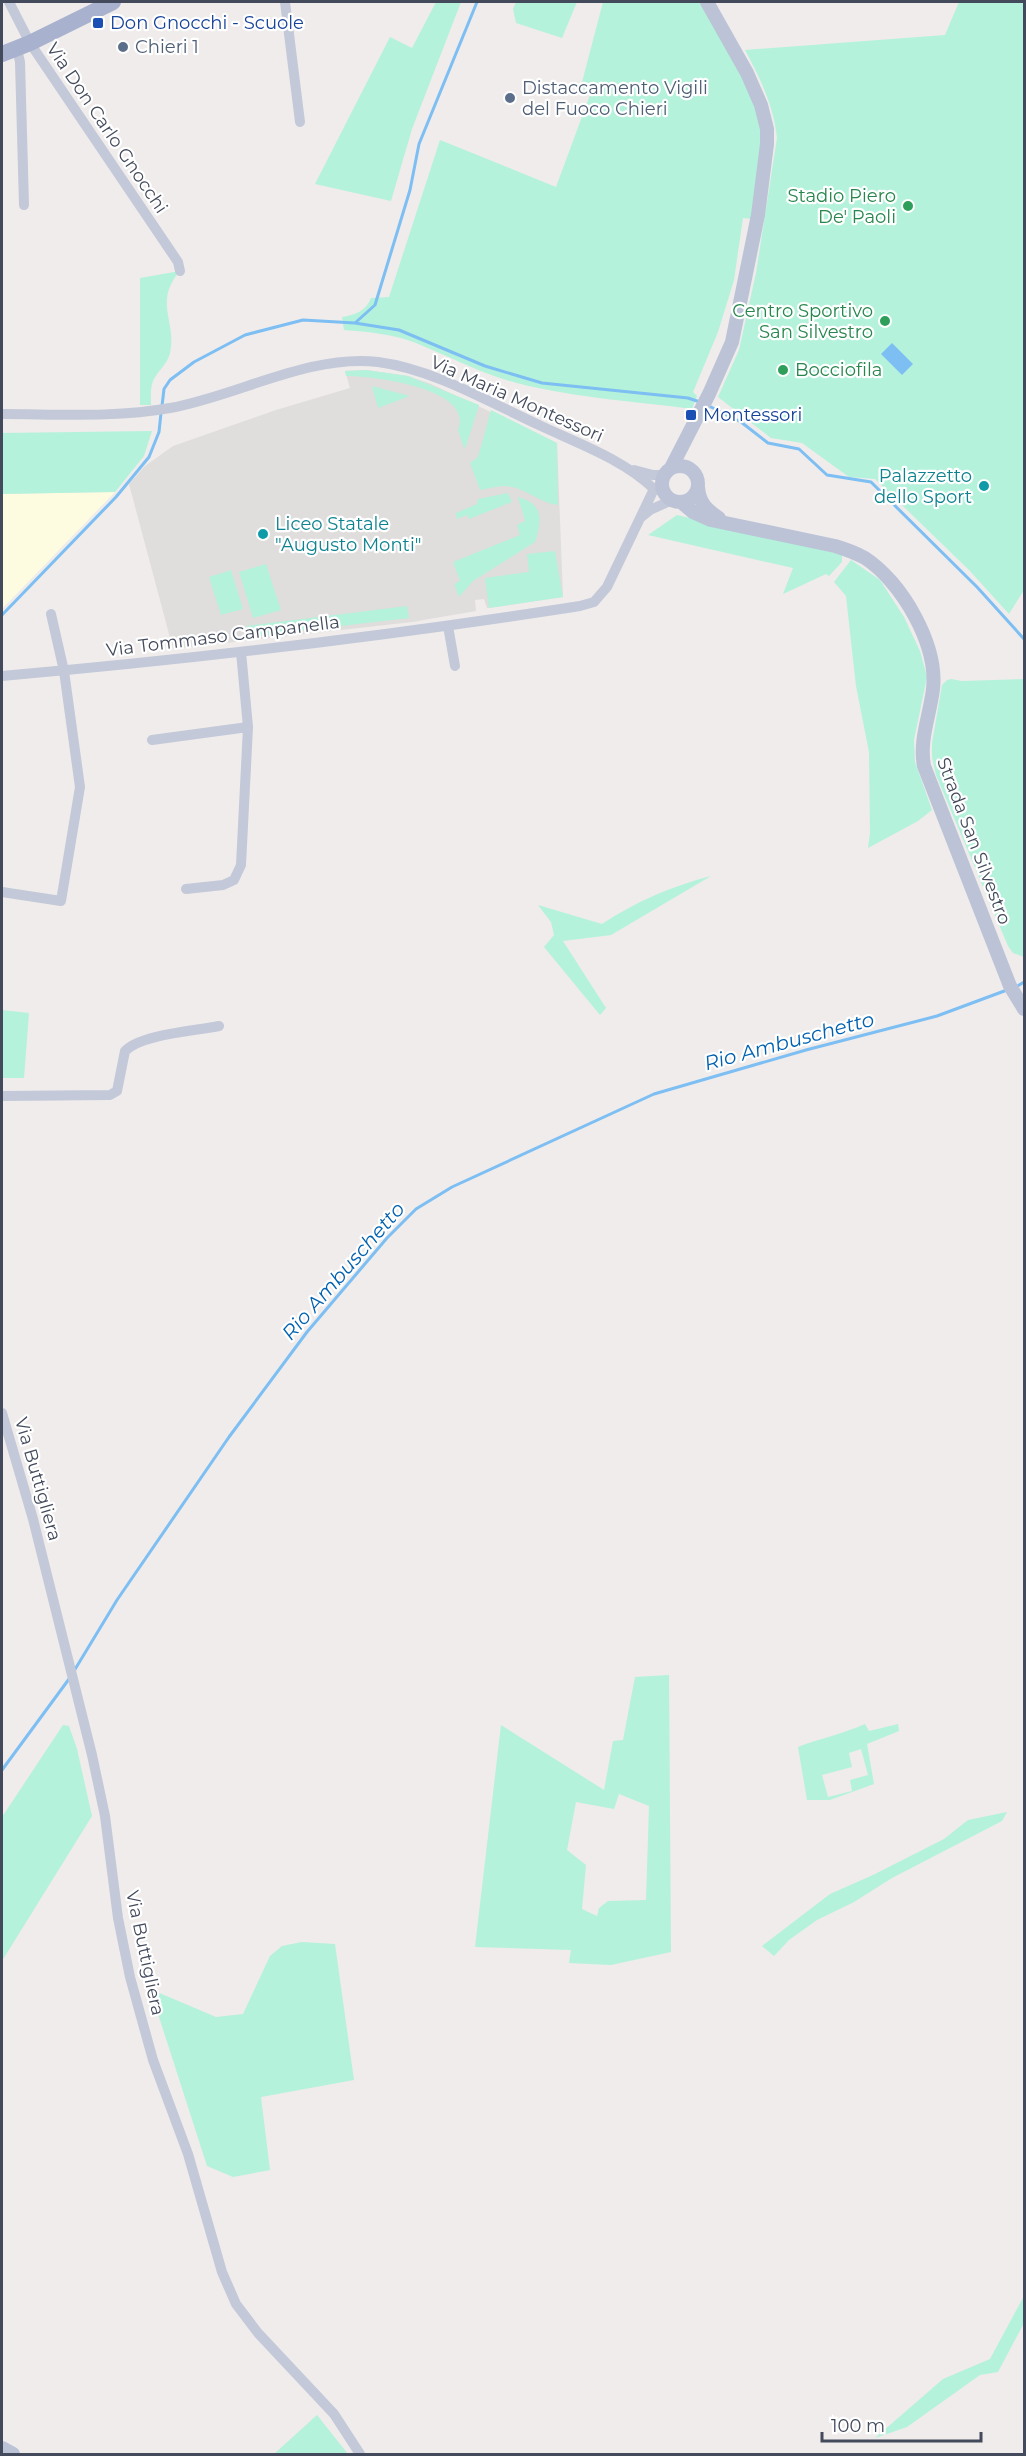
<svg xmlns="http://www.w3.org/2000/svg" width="1026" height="2456" viewBox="0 0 1026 2456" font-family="Montserrat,sans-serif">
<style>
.commercial{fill:#fdfce1}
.education{fill:#e0dddd}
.green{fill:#b4f2db;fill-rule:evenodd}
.water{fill:#7dbef3}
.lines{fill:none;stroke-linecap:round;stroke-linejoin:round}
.stream{stroke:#7dbef3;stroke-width:3}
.street{stroke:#c3c9d8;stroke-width:10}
.secondary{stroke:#bcc3d7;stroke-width:14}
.primary{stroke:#a8b2ce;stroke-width:16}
.transit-dot{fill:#1a4fb4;stroke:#fff;stroke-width:2}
.service-dot{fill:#5c6f8a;stroke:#fff;stroke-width:2}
.leisure-dot{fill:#2e9e5b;stroke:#fff;stroke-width:2}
.culture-dot{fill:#0f9aa8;stroke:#fff;stroke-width:2}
.labels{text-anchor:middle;stroke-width:4.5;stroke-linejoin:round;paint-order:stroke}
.transit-label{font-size:18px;fill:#164399;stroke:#fff;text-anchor:start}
.service-label{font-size:18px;fill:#4e5e75;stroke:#fff;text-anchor:start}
.street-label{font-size:18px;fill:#434a5b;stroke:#fff}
.leisure-label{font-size:18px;fill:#27864d;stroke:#fff;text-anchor:end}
.culture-label{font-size:18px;fill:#0d838f;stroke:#fff;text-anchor:end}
.water-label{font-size:20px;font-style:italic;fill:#0061b0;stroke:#fff}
</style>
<rect width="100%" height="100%" fill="#efeceb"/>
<path class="commercial" d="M 115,492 L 2,609 L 2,494 Z"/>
<path class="education" d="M 366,370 L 408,376 L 431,384 L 557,443 L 563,597 L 487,608 L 484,599 L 475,600 L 476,611 L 412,622 L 173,649 L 129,484 L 145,466 L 173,446 L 276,410 L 350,388 L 345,371 Z"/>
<path class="green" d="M 436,2 L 461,2 L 412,129 L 391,201 L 315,184 L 390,37 L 412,48 Z
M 516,2 L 577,2 L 562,38 L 516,23 L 513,9 Z
M 603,2 L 701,2 C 721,36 763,101 763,141 C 762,166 756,193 752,219 L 743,218 L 734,280 L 718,332 L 693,392 L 697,396 L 692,409 C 632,401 563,397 506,380 C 474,370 446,355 416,343 C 394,334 368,332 344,330 L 342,317 C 355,315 366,311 371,298 L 389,297 L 440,140 L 556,187 L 590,95 L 581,86 Z
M 959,2 L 1024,2 L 1024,590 L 1009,614 L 969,570 L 875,479 L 849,477 L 802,443 L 771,438 L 718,397 L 739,350 L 756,273 L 777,138 C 774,106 760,78 745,50 L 945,35 Z
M 180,271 C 153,302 177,321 170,353 C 167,365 158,370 153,381 C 150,389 151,397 151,405 L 140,405 L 140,278 Z
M 366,370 L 408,376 L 479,405 L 466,446 L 464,448 L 458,430 C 475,388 372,376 346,376 L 345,371 Z
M 372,386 L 410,396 L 378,408 Z
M 491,410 L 557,443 L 558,505 C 539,503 523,486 504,486 C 496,486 487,489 480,490 L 470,463 L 478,457 Z
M 152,431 L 144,456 L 115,492 L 2,494 L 2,433 Z
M 508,493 L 512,502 L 469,519 L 467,515 L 457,519 L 456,513 L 477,504 L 478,499 Z
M 518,497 C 544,504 542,520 535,542 L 473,581 L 459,597 L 454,584 L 460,581 L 453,562 L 520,535 L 517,525 L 525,521 Z
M 677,515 L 835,553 L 842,555 L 842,562 L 829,576 L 826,574 L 783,594 L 793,568 L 648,535 Z
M 555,551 L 563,597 L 489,608 L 485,578 L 529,572 L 527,554 Z
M 851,560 L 880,580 L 904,617 L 920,651 L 927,677 L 914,740 L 915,762 L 932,810 L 918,821 L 868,848 L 870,833 L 869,752 L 856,686 L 846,596 L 834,582 Z
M 266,564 L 281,610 L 253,618 L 239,572 Z
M 231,570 L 243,609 L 221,615 L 209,577 Z
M 407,606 L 409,618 L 247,637 L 246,626 Z
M 951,679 L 962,681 L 1024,679 L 1024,957 L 1013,953 L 1008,946 L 936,775 L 932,757 L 932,743 L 942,685 L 947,680 Z
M 711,876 L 611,935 L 563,941 L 606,1008 L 600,1015 L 544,947 L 554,935 L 551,922 L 538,905 L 602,924 C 635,902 672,886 711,876 Z
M 2,1010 L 29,1013 L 24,1078 L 2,1078 Z
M 669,1675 L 671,1952 L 611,1965 L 569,1963 L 571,1950 L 475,1947 L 501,1725 L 604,1790 L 613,1741 L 623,1740 L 635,1677 ZM 619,1794 L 649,1806 L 646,1900 L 608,1901 L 599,1908 L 597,1916 L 582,1909 L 586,1865 L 567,1850 L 576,1802 L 614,1809 Z
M 865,1724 L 869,1731 L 898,1724 L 899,1731 L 867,1744 L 874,1784 L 830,1800 L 807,1800 L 798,1747 C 821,1738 843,1734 865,1724 ZM 861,1749 L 868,1775 L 850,1780 L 852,1791 L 828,1797 L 822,1775 L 852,1767 L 849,1753 Z
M 63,1725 L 69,1726 L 77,1749 L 92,1816 L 2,1961 L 2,1817 Z
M 1007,1812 L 1002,1821 L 892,1878 L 854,1902 L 817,1920 L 789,1940 L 774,1956 L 762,1946 L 830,1894 L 873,1875 L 944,1839 L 968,1820 Z
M 302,1942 L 335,1944 L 354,2080 L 261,2097 L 270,2170 L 233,2177 L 207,2166 L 150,1989 L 216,2017 L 243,2014 L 270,1956 L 282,1946 Z
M 1024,2296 L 1024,2323 L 998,2372 L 980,2375 L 907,2427 L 875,2438 L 943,2379 L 990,2359 Z
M 317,2415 L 348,2454 L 274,2454 Z"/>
<path class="water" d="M 892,343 L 913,364 L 902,375 L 881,354 Z"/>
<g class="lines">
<path class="stream" d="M 355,323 L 375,305 L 410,190 L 419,144 L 477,2
M 162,406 L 164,389 L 170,380 L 194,362 L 245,335 L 303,320 L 355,323 L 399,330 L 485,366 L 542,383 L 688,398 L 700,402
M 709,406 L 741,422 L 768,443 L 799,449 L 827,475 L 871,482 L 977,587 L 1024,639
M 2,615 L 116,497 L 149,457 L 159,432 L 161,413
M 1016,987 L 1024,982
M 74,1671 L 117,1600 L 229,1437 L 307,1332 L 387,1238 L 416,1209 L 452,1187 L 654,1094 L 806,1050 L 937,1016 L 1007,990
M 2,1770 L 69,1679"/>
<path class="street" d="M 9,2 L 30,43 L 178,262 L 180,271
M 285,2 L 300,122
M 17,49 L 20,62 L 24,205
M 2,414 C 57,414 115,418 170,408 C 237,396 309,354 378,362 C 433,369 489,402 539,425 C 577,443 623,459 654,489 L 662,487
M 634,470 L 653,475 L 664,475
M 640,518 L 650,510 L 672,500
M 448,626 L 455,666
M 2,676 C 195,659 388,636 580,606 L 594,602 L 607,587 L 654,489
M 152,740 L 248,727
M 186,889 L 223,885 L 234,880 L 241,865 L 248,727 L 241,652
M 2,892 L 61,901 L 80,787 L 64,671 L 51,614
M 2,1096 L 110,1095 L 117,1091 L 125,1051 C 142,1034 195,1031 219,1026
M 2,1413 L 33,1519 L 92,1755 L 105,1816 L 118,1918 L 130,1977 L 153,2060 L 188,2154 L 222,2272 L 236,2304 L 258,2333 L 334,2414 L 360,2454"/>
<path class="secondary" d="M662 484a18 18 0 1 1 36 0a18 18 0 1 1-36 0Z
M 671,468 L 709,394 L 732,342 L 758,215 L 767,144 L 767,129 L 761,105 L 747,73 L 707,2
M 698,487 C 699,503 707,510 719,518
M 681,502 L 693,512 L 711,520 L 835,546 C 845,549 856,553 865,558 C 902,582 938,645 933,689 C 930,715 919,740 924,766 L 1010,986 L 1024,1009
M 2,2448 L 13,2454"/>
<path class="primary" d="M 2,54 L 30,43 L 113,2"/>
</g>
<g class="transit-dot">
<rect x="92" y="17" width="12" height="12" rx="3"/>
<rect x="685" y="409" width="12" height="12" rx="3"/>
</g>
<g class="service-dot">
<circle cx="123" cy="47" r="6"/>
<circle cx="510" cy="98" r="6"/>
</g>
<g class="leisure-dot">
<circle cx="908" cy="206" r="6"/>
<circle cx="885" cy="321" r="6"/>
<circle cx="783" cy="370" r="6"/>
</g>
<g class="culture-dot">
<circle cx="984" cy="486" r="6"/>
<circle cx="263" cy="534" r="6"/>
</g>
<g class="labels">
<g class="transit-label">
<text x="110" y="29">Don Gnocchi - Scuole</text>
<text x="703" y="421">Montessori</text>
</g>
<g class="service-label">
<text x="135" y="53">Chieri 1</text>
<text x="522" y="94">Distaccamento Vigili<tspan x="522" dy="21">del Fuoco Chieri</tspan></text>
</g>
<g class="street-label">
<text transform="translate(107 128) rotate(56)" y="6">Via Don Carlo Gnocchi</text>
<text transform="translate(517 399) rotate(24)" y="6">Via Maria Montessori</text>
<text transform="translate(223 636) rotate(-7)" y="6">Via Tommaso Campanella</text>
<text transform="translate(974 841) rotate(69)" y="6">Strada San Silvestro</text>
<text transform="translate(38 1479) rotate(74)" y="6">Via Buttigliera</text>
<text transform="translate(145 1953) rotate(78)" y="6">Via Buttigliera</text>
</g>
<g class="leisure-label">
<text x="896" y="202">Stadio Piero<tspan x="896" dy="21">De' Paoli</tspan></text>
<text x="873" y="317">Centro Sportivo<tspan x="873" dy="21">San Silvestro</tspan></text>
<text x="795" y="376" text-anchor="start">Bocciofila</text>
</g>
<g class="culture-label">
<text x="972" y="482">Palazzetto<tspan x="972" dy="21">dello Sport</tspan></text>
<text x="275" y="530" text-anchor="start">Liceo Statale<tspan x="275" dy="21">"Augusto Monti"</tspan></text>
</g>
<g class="water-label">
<text transform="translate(789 1041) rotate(-15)" y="7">Rio Ambuschetto</text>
<text transform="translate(343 1271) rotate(-49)" y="7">Rio Ambuschetto</text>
</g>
</g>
<rect width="1026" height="2456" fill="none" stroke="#434a5b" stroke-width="6"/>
<path d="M822 2432v9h159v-9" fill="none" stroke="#434a5b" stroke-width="3"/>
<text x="831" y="2432" font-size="18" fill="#434a5b" stroke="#ffffff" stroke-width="4.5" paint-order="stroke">100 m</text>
</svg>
